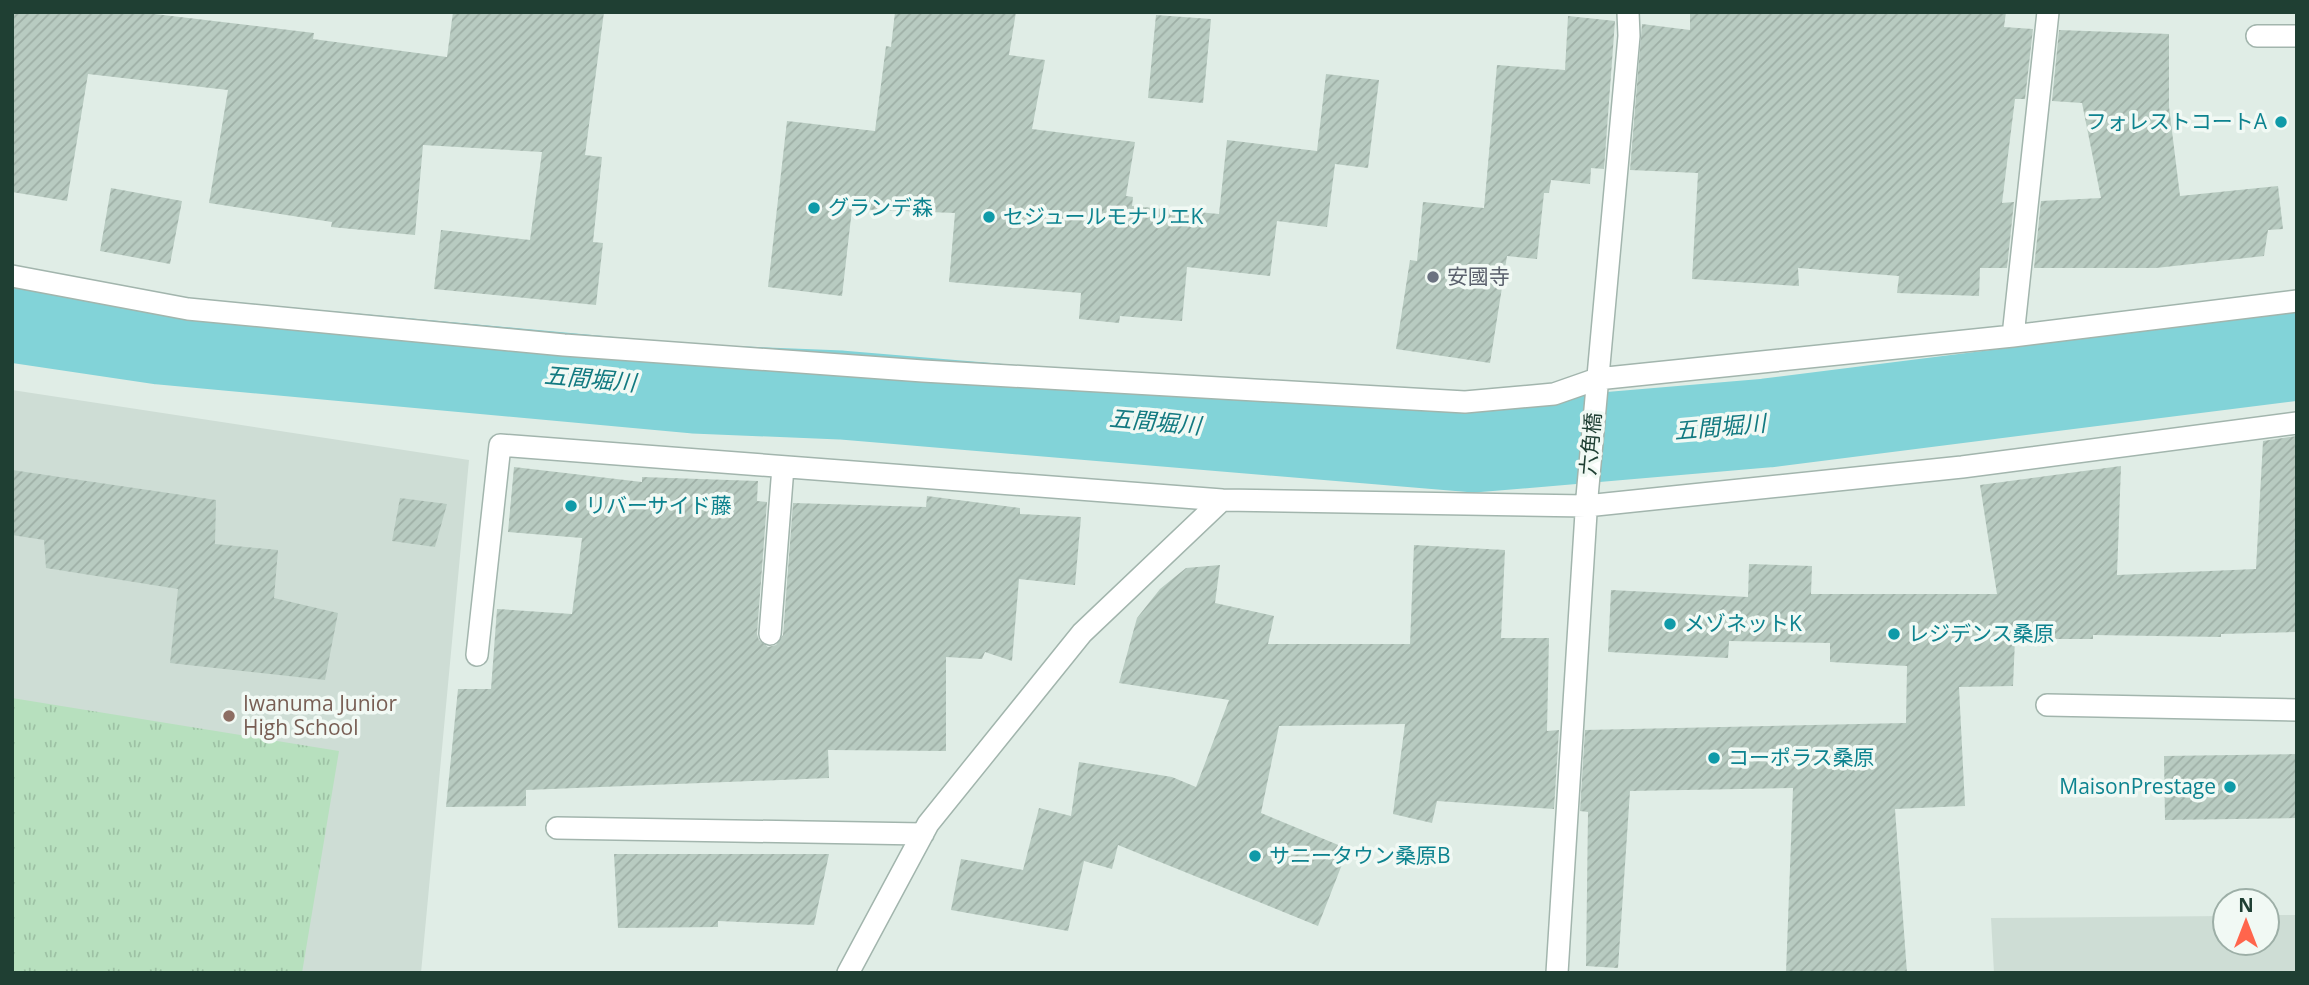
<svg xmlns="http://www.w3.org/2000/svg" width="2309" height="985" viewBox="0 0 2309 985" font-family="'Open Sans','Noto Sans JP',sans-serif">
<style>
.built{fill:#ceddd5}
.park{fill:url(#park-tufts)}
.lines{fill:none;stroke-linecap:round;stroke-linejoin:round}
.river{stroke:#82d3d8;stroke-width:89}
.building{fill:url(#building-hatch)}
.minor-casing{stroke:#a2b5ad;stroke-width:24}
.minor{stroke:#fff;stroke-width:21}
.culture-dot{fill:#0f9aa8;stroke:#f1f9f4;stroke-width:2.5}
.worship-dot{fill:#6b7280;stroke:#f1f9f4;stroke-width:2.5}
.education-dot{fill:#8d6e63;stroke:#f1f9f4;stroke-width:2.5}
.labels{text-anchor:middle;stroke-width:7;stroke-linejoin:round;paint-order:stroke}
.culture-label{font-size:21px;fill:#0d838f;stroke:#f1f9f4;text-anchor:start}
.worship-label{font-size:21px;fill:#5b616d;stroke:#f1f9f4;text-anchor:start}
.street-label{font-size:21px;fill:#1f3f33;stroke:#f1f9f4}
.education-label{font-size:21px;fill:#785e54;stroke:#f1f9f4;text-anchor:start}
.water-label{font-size:23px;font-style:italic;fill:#137a81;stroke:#f1f9f4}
</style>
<defs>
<pattern id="park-tufts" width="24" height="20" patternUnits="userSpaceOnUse" patternTransform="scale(1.75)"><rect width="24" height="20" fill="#b7e0be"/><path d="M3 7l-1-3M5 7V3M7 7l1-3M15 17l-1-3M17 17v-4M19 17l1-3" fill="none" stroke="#9dc1a4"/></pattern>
<pattern id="building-hatch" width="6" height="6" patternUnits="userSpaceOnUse" patternTransform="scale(1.75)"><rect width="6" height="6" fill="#b8cbc1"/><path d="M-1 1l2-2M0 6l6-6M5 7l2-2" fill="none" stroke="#9eafa6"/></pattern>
</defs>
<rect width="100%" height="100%" fill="#e0ede6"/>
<path class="built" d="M 12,390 L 469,460 L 421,973 L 12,973 Z
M 2267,915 L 2297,915 L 2297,973 L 1994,973 L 1991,918 L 2225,916 L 2225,943 L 2267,943 Z"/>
<path class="park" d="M 12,698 L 339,751 L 302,973 L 12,973 Z"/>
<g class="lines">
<path class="river" d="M 12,318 L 160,340 L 694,389 L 841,395 L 1474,448 L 1767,423 L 2297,356"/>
</g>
<path class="building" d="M 12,12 L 138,12 L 314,33 L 313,39 L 447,57 L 453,12 L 604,12 L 585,155 L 602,157 L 593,242 L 603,243 L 596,305 L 434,289 L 441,230 L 530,240 L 542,152 L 423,145 L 415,235 L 331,227 L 332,222 L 209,203 L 228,90 L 88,74 L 67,201 L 12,192 Z
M 895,12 L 1016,12 L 1009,55 L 1045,60 L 1032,129 L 1135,142 L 1126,196 L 1133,197 L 1132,206 L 1219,214 L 1227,140 L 1317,151 L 1326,74 L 1379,80 L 1368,168 L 1335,164 L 1327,227 L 1277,221 L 1270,276 L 1187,267 L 1182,321 L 1120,316 L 1119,323 L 1079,319 L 1081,293 L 949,282 L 955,213 L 852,209 L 842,296 L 768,287 L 787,121 L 875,131 L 886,46 L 891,47 Z
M 1690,12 L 2006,12 L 2004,27 L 2033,29 L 2025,99 L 2015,99 L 2002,203 L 2014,202 L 2007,268 L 1980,268 L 1979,296 L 1897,293 L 1899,276 L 1798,268 L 1799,286 L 1692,279 L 1698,173 L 1630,170 L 1642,24 L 1690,30 Z
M 1156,15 L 1211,19 L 1203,103 L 1148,98 Z
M 1568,16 L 1615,21 L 1604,169 L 1591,168 L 1590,184 L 1551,180 L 1549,193 L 1544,193 L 1537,259 L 1507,256 L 1490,363 L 1396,349 L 1410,260 L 1417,261 L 1423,202 L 1484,208 L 1497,65 L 1565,70 Z
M 2059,30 L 2169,34 L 2169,107 L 2180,196 L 2278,186 L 2283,229 L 2268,230 L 2264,256 L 2156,268 L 2034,268 L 2041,201 L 2101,198 L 2082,103 L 2052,101 Z
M 111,188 L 182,201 L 170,264 L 100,251 Z
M 2297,436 L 2297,632 L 2221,634 L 2221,637 L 2093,635 L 2093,639 L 2015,639 L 2013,686 L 1959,687 L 1965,806 L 1895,809 L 1907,973 L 1786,973 L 1793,788 L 1630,791 L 1618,968 L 1586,966 L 1588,812 L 1580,811 L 1585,730 L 1906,723 L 1907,666 L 1830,662 L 1830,643 L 1729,641 L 1728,658 L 1608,652 L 1611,590 L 1748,597 L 1749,564 L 1812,566 L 1811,594 L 1997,594 L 1980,485 L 2121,466 L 2117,575 L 2256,569 L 2263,441 Z
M 514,467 L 642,482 L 642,477 L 758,481 L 757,501 L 767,502 L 757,634 L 759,640 L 768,647 L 776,645 L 783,635 L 793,503 L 926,507 L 927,496 L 1020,508 L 1020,514 L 1081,517 L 1075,585 L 1019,579 L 1012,661 L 985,652 L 982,659 L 946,657 L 946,751 L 828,750 L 829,778 L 526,790 L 526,806 L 446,807 L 458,689 L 491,689 L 497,609 L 572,614 L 582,538 L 508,532 Z
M 12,470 L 216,500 L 215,544 L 278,550 L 274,598 L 338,613 L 325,680 L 170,663 L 178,589 L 46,568 L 44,540 L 12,535 Z
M 400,498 L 447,504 L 435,547 L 392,541 Z
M 1414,545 L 1505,550 L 1501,638 L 1549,638 L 1547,731 L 1559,730 L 1554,809 L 1437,801 L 1432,823 L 1393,814 L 1405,724 L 1279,726 L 1261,813 L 1348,849 L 1318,926 L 1118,845 L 1112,869 L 1084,861 L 1068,931 L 951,910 L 961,859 L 1023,870 L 1039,808 L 1071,816 L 1079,762 L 1172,777 L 1196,787 L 1229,700 L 1119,683 L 1137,618 L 1160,589 L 1186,568 L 1220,565 L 1215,603 L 1274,616 L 1268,644 L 1410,644 Z
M 2297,754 L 2297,818 L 2165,820 L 2164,756 Z
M 614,854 L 829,854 L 814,925 L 718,921 L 718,927 L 618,928 Z"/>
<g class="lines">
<defs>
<path id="minor" d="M 2257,36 L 2297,36
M 12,276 L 188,309 L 564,345 L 923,371 L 1465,402 L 1554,394 L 1597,379 L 2013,336 L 2297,301
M 2013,336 L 2048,12
M 770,634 L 783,467
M 477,655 L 500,445 L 1222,500
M 2047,705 L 2297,710
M 557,828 L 923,834
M 848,973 L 928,824 L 1082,633 L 1222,500 L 1586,506 L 1962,467 L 2297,423
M 1557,973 L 1587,497 L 1629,36 L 1628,12"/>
</defs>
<use href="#minor" class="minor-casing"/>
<use href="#minor" class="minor"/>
</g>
<g class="culture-dot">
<circle cx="2281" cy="122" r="7"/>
<circle cx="814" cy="208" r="7"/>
<circle cx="989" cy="217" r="7"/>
<circle cx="571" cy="506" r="7"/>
<circle cx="1670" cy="624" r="7"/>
<circle cx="1894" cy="634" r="7"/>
<circle cx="1714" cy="758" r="7"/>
<circle cx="2230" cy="787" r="7"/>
<circle cx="1255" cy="856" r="7"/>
</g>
<circle class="worship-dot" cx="1433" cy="277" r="7"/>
<circle class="education-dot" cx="229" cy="716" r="7"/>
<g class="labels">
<g class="culture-label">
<text x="2267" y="129" text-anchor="end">フォレストコートA</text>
<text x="828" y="215">グランデ森</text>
<text x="1003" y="224">セジュールモナリエK</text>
<text x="585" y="513">リバーサイド藤</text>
<text x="1684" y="631">メゾネットK</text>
<text x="1908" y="641">レジデンス桑原</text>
<text x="1728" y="765">コーポラス桑原</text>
<text x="2216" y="794" text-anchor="end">MaisonPrestage</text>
<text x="1269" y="863">サニータウン桑原B</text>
</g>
<g class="worship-label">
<text x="1447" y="284">安國寺</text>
</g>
<g class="street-label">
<text transform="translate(1591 444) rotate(-85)" y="7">六角橋</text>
</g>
<g class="education-label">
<text x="243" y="711">Iwanuma Junior<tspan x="243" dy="24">High School</tspan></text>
</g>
<g class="water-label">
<text transform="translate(590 379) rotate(5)" y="8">五間堀川</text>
<text transform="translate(1155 422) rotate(5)" y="8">五間堀川</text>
<text transform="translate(1720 427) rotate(-5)" y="8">五間堀川</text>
</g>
</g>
<rect width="2309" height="985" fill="none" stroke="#1f3f33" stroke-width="28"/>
<g transform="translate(2246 922)"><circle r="33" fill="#f1f9f4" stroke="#9dafa7" stroke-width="2"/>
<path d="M0-5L12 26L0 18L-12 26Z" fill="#ff654c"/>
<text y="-10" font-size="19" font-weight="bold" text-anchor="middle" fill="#1f3f33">N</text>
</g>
</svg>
